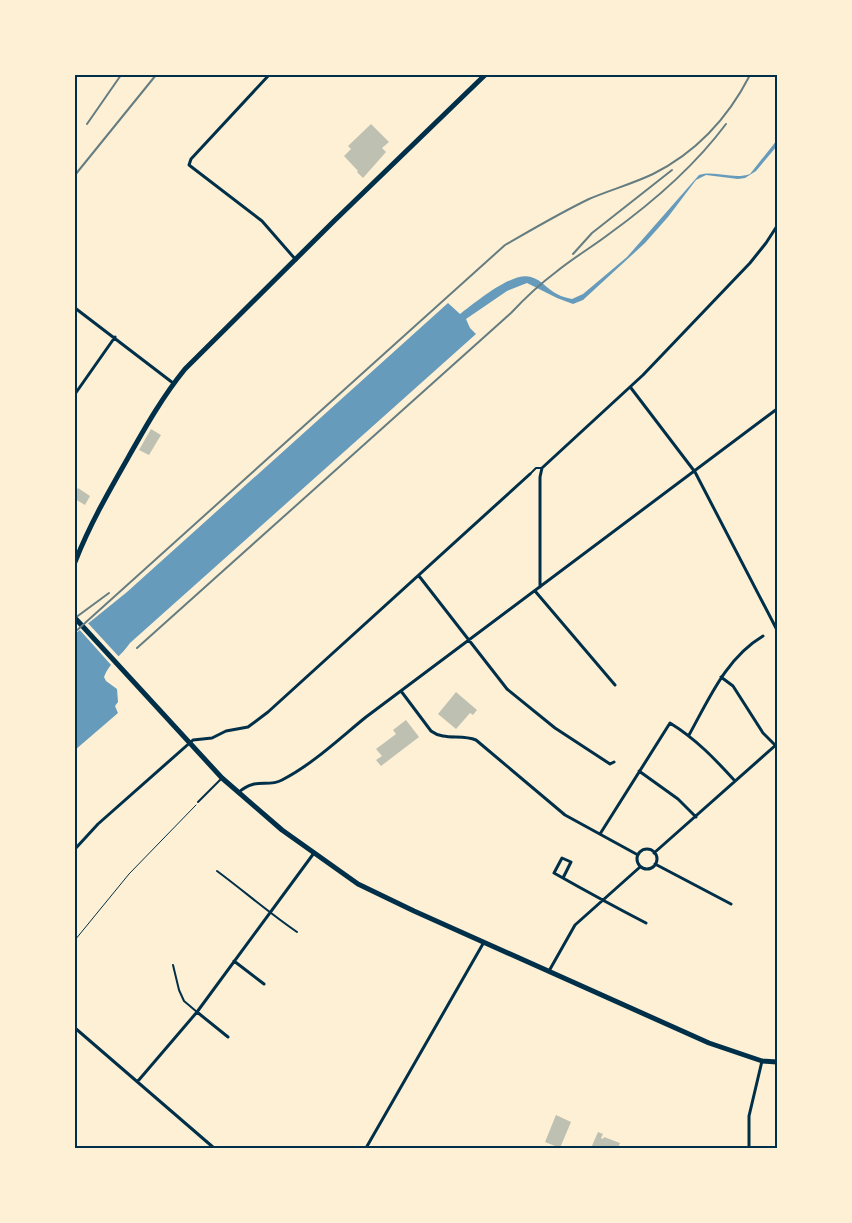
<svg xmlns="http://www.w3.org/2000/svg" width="852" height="1223" viewBox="0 0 852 1223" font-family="Jost,sans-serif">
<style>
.water{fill:#669bbc}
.pier{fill:#fdf0d5}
.building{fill:#bec0b2}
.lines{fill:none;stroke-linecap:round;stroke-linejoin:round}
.path{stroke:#003049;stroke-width:1}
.service{stroke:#003049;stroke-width:2}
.minor{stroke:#003049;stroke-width:3}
.secondary{stroke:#003049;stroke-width:5}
.primary{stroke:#003049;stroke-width:5}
.rail{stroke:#657d81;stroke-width:2}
.neatline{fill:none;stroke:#003049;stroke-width:2}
</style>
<rect width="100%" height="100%" fill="#fdf0d5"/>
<path class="water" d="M 777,140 L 777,146 L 756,171 L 745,178 L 738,179 L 706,175 L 696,180 L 668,217 L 645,243 L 583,300 L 573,304 L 557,298 L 527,283 L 507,291 L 466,319 L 470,328 L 476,334 L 130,643 C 122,655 109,663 104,677 L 106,681 L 117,689 L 118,702 L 115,706 L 118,713 L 75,750 L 75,634 L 127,592 L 448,303 L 460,314 C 475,303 512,271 531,277 C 542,280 548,290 557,294 C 562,297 568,298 572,299 L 583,294 L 627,257 L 699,175 C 716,170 733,180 750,174 Z"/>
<path class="pier" d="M 86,621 L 121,659 L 112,666 L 78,628 Z"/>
<path class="building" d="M 371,124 L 389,142 L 382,148 L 386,152 L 363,178 L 357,172 L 358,171 L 344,156 L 351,149 L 348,146 Z
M 151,429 L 161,435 L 149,455 L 139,450 Z
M 78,488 L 90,496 L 85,505 L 75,499 L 75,492 Z
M 456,692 L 477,710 L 473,715 L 470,713 L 456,729 L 438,714 Z
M 406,720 L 419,737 L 381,766 L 376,760 L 382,756 L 376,749 L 396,734 L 393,730 Z
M 556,1115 L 571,1122 L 560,1148 L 545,1142 Z
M 598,1132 L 603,1134 L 601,1138 L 603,1139 L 604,1137 L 620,1143 L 618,1148 L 591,1148 Z"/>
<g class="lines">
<path class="path" d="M 75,940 L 129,874 L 196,805"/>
<path class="service" d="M 530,474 L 536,468 L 542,468
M 198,802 L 221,779
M 217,871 C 244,891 269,913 297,932
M 173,965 L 179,990 L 184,1001 L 197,1012"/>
<path class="minor" d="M 269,75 L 191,159 L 189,165 L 262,221 L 296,260
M 75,308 L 173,383
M 631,388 L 695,472 L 777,630
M 75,394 L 115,337
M 419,576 L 507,689 L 555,728 L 610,764 L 614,762
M 540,587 L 540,477 L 542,468 L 643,375 L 750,263 L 766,243 L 777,226
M 535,591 L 615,685
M 721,677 L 733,686 L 763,733 L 775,745
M 401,691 L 431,731 C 444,741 461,734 476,740 L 565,815 L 638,855
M 689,735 C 709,699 726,658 763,636
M 639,771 L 678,799 L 696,817
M 239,792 C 256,777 267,788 282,780 C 313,764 340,738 366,717 L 777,409
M 600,834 L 670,723 C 696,739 715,759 735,781
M 75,849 L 98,824 L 193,740 L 212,738 L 226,731 L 248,727 L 268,712 L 530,474
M637 859a10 10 0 1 1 20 0a10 10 0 1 1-20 0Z
M 654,853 L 777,744
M 655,864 L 731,904
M 563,878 L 571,862 L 562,858 L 554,873 C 584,890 615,907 646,923
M 234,961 L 264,984
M 549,971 L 575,925 L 640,867
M 197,1012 L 228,1037
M 75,1028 L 214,1148
M 138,1081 L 197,1012 L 314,853
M 366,1148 L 484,942
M 749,1148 L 749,1116 L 762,1061"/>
<path class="secondary" d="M 75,562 C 90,524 109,491 129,456 C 146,426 163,396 185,369 L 334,221 L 485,75"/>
<path class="primary" d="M 75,618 L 222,778 L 282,830 L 358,884 L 414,911 L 709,1043 L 762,1061 L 777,1062"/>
<path class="rail" d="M 87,124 L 121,75
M 75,175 L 156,75
M 573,254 L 592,233 L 672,170
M 75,618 L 109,593
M 75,632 L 505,245 C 533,229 560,213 589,199 C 610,190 632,184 653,174 C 697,152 728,118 750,75
M 137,648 L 511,313 C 525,298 540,284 556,272 C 573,258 592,247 609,234 C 652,203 694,167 726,124"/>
</g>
<rect width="852" height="1223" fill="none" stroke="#fdf0d5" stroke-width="152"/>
<rect x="76" y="76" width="700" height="1071" class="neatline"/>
</svg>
